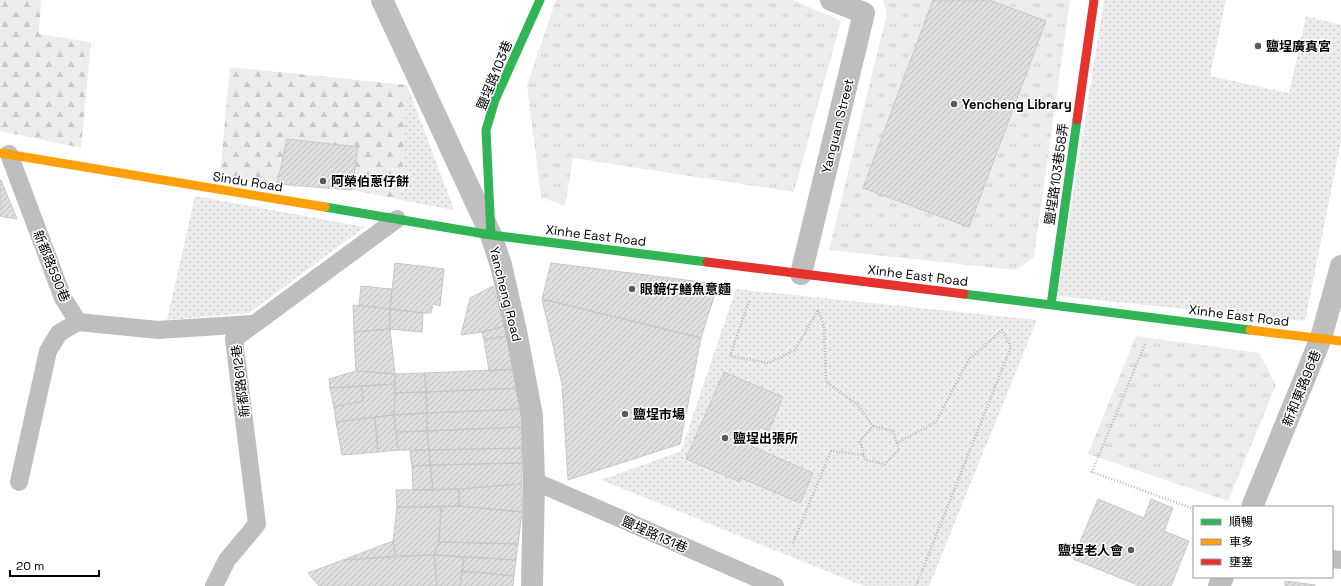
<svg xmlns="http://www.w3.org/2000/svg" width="1341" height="586" viewBox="0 0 1341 586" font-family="'Space Grotesk','Noto Sans TC',sans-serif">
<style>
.grass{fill:url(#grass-tufts)}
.forest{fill:url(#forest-firs)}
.park{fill:url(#park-dots)}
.building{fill:url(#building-hatch);stroke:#c7c7c7}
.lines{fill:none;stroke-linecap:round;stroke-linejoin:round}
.path{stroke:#b9b9b9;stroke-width:2.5;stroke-dasharray:1 2;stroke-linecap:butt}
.lane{stroke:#bebebe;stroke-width:18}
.street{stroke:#bebebe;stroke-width:22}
.fast{stroke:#30b455;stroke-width:9}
.slow{stroke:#ff9f0a;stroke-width:9}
.jam{stroke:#e5322d;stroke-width:9}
.poi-dot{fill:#595959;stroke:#fff;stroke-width:1.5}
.labels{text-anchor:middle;stroke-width:3;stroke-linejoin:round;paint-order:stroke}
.poi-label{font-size:13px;font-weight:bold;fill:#000;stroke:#fff;text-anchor:start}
.street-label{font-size:13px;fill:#000;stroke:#fff}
</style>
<defs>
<pattern id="grass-tufts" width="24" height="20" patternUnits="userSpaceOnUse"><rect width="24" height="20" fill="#ececec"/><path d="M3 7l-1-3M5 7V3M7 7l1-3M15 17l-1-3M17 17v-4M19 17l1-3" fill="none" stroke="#c9c9c9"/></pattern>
<pattern id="forest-firs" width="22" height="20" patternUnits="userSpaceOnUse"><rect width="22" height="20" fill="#ececec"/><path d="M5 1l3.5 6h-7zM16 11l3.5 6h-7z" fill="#c9c9c9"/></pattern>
<pattern id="park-dots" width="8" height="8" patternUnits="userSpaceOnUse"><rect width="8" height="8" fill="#ececec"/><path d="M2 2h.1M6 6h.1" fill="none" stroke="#c9c9c9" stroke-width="1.8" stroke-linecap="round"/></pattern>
<pattern id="building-hatch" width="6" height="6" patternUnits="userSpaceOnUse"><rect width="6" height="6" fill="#dfdfdf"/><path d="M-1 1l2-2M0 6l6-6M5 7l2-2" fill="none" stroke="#bebebe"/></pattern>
</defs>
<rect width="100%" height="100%" fill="#fff"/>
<path class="grass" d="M 556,0 L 793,0 L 841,21 L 794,192 L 573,158 L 565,206 L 541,197 L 527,85 Z
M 883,0 L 1070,0 L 1034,257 L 1016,270 L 829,250 L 887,13 Z
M 1136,336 L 1259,353 L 1276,385 L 1228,501 L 1088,454 Z"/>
<path class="forest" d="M 0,0 L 41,0 L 39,34 L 91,42 L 81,148 L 0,131 Z
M 230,67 L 407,85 L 454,210 L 352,190 L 358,147 L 287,139 L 277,184 L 220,175 Z"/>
<path class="park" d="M 1104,0 L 1226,0 L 1210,76 L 1289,93 L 1306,16 L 1341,25 L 1341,141 L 1305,321 L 1057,296 Z
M 407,85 L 454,210 L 401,200 Z
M 195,196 L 365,227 L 249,313 L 167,320 Z
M 736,289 L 1037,320 L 929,586 L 864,586 L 601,480 L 681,451 Z"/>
<path class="building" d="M 933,0 L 989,0 L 1046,21 L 969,227 L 863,188 Z
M 287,139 L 358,147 L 352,190 L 277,184 Z
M 0,180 L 1,180 L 17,219 L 0,216 Z
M 395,263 L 444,269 L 440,306 L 433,304 L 431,313 L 423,313 L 390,309 Z
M 551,263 L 718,284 L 701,338 L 542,299 Z
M 361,286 L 392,289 L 390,309 L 359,305 Z
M 493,286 L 505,326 L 482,332 L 461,335 L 470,298 Z
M 542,299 L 701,338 L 680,444 L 568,480 L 562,384 Z
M 353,305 L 390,309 L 390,329 L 354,332 Z
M 390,309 L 423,313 L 422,332 L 390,329 Z
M 505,326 L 507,336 L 484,340 L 482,332 Z
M 390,329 L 395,374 L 356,371 L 354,332 Z
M 507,336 L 517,369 L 489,371 L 484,340 Z
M 517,369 L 522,388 L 426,392 L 425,373 Z
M 356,371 L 395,374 L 395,384 L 330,388 L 329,379 Z
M 724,372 L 783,397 L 769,431 L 760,427 L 751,446 L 813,473 L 800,503 L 741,478 L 740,482 L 686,459 Z
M 425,373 L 426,392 L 395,393 L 395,374 Z
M 395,384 L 394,415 L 336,422 L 334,407 L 363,401 L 362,386 Z
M 362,386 L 363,401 L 334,407 L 330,388 Z
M 522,388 L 522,409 L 427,413 L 426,392 Z
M 426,392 L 427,413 L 394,415 L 395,393 Z
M 522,409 L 522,427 L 427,431 L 427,413 Z
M 427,413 L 427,431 L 396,432 L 394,415 Z
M 394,415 L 398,450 L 378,452 L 375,417 Z
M 375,417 L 378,452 L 342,455 L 336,422 Z
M 522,427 L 522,448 L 429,450 L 427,431 Z
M 427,431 L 429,450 L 398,450 L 396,432 Z
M 522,448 L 522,463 L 430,465 L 429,450 Z
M 429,450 L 430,465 L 412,466 L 410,451 Z
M 522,463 L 522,484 L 459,489 L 433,490 L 430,465 Z
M 430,465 L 433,490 L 413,490 L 412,466 Z
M 522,484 L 522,512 L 459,506 L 459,489 Z
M 459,489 L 459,506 L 397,507 L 396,490 Z
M 1098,499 L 1144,518 L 1151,499 L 1173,508 L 1164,531 L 1189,541 L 1171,586 L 1140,586 L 1073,559 Z
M 459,506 L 522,512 L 518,544 L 439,542 L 441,507 Z
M 397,507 L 441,507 L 439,542 L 434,555 L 396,556 L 393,541 Z
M 393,541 L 396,556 L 343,560 Z
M 439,542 L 518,544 L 516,560 L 434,555 Z
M 434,555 L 437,586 L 319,586 L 308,573 L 343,560 Z
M 434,555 L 464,557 L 460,586 L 437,586 Z
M 464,557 L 516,560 L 514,576 L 462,571 Z
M 462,571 L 514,576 L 513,586 L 460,586 Z
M 1285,581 L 1315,585 L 1315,586 L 1285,586 Z"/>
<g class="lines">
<path class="path" d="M 749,301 L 730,356 L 769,363 L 795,350 L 818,310
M 818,310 L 824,326 L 826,382 L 858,405 L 873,426
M 1145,344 L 1092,472 L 1194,509
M 873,426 L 893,431 L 899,450 L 885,464 L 865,460 L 860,441 Z
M 897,443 L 936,422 L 969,359 L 1002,330 L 1011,347 L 916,586
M 793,543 L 831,451 L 864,455"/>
<path class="lane" d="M 9,154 L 63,298 L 78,322 L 59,333 L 48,351 L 19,482
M 78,322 L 158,330 L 252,324
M 534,481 L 775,586
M 1332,559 L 1341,560
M 214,586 L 227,560 L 257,524 L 234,339 L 397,219"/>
<path class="street" d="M 382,0 L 491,235 L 501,265 L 516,331 L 532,416 L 534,481 L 532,586
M 801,274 L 864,13 L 831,0
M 1252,507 L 1321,338 L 1341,266
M 1219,586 L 1223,577"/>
<path class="fast" d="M 325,207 L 491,235 L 707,262
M 491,235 L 486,130 L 495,100 L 540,0
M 964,294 L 1250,330
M 1051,305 L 1077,120"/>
<path class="slow" d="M 0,153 L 325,207
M 1250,330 L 1341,341"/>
<path class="jam" d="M 1077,120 L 1094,0
M 707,262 L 964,294"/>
</g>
<g class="poi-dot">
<circle cx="1258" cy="46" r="4"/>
<circle cx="954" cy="104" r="4"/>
<circle cx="323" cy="181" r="4"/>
<circle cx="632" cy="289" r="4"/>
<circle cx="625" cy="414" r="4"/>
<circle cx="725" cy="438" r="4"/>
<circle cx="1131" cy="550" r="4"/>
</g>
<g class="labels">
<g class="poi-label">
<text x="1266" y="51">鹽埕廣真宮</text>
<text x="962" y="109">Yencheng Library</text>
<text x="331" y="186">阿榮伯蔥仔餅</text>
<text x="640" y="294">眼鏡仔鱔魚意麵</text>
<text x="633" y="419">鹽埕市場</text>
<text x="733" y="443">鹽埕出張所</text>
<text x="1123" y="555" text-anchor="end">鹽埕老人會</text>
</g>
<g class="street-label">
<text transform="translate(494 75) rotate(-68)" y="5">鹽埕路103巷</text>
<text transform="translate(837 126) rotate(-76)" y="5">Yanguan Street</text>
<text transform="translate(1056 174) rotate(-82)" y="5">鹽埕路103巷58弄</text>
<text transform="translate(248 181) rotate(9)" y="5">Sindu Road</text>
<text transform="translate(596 235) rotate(7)" y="5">Xinhe East Road</text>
<text transform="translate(52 266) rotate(68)" y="5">新都路590巷</text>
<text transform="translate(918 275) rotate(7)" y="5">Xinhe East Road</text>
<text transform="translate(506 294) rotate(76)" y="5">Yancheng Road</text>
<text transform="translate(1239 315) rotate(7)" y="5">Xinhe East Road</text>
<text transform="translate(240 381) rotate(-97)" y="5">新都路612巷</text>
<text transform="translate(1301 388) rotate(-68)" y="5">新和東路96巷</text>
<text transform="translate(655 534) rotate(24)" y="5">鹽埕路131巷</text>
</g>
</g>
<rect x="1193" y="506" width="140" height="72" fill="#ffffff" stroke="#999999"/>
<rect x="1201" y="519" width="20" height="6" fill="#30b455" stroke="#999999"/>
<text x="1229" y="526" font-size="12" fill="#000000">順暢</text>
<rect x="1201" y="539" width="20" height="6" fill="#ff9f0a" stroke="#999999"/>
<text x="1229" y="546" font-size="12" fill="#000000">車多</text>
<rect x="1201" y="559" width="20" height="6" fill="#e5322d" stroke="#999999"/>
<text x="1229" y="566" font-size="12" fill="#000000">壅塞</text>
<path d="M10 570v6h89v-6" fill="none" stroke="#000000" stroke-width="2"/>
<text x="16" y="570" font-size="12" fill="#000000" stroke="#ffffff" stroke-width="3" paint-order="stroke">20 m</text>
</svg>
